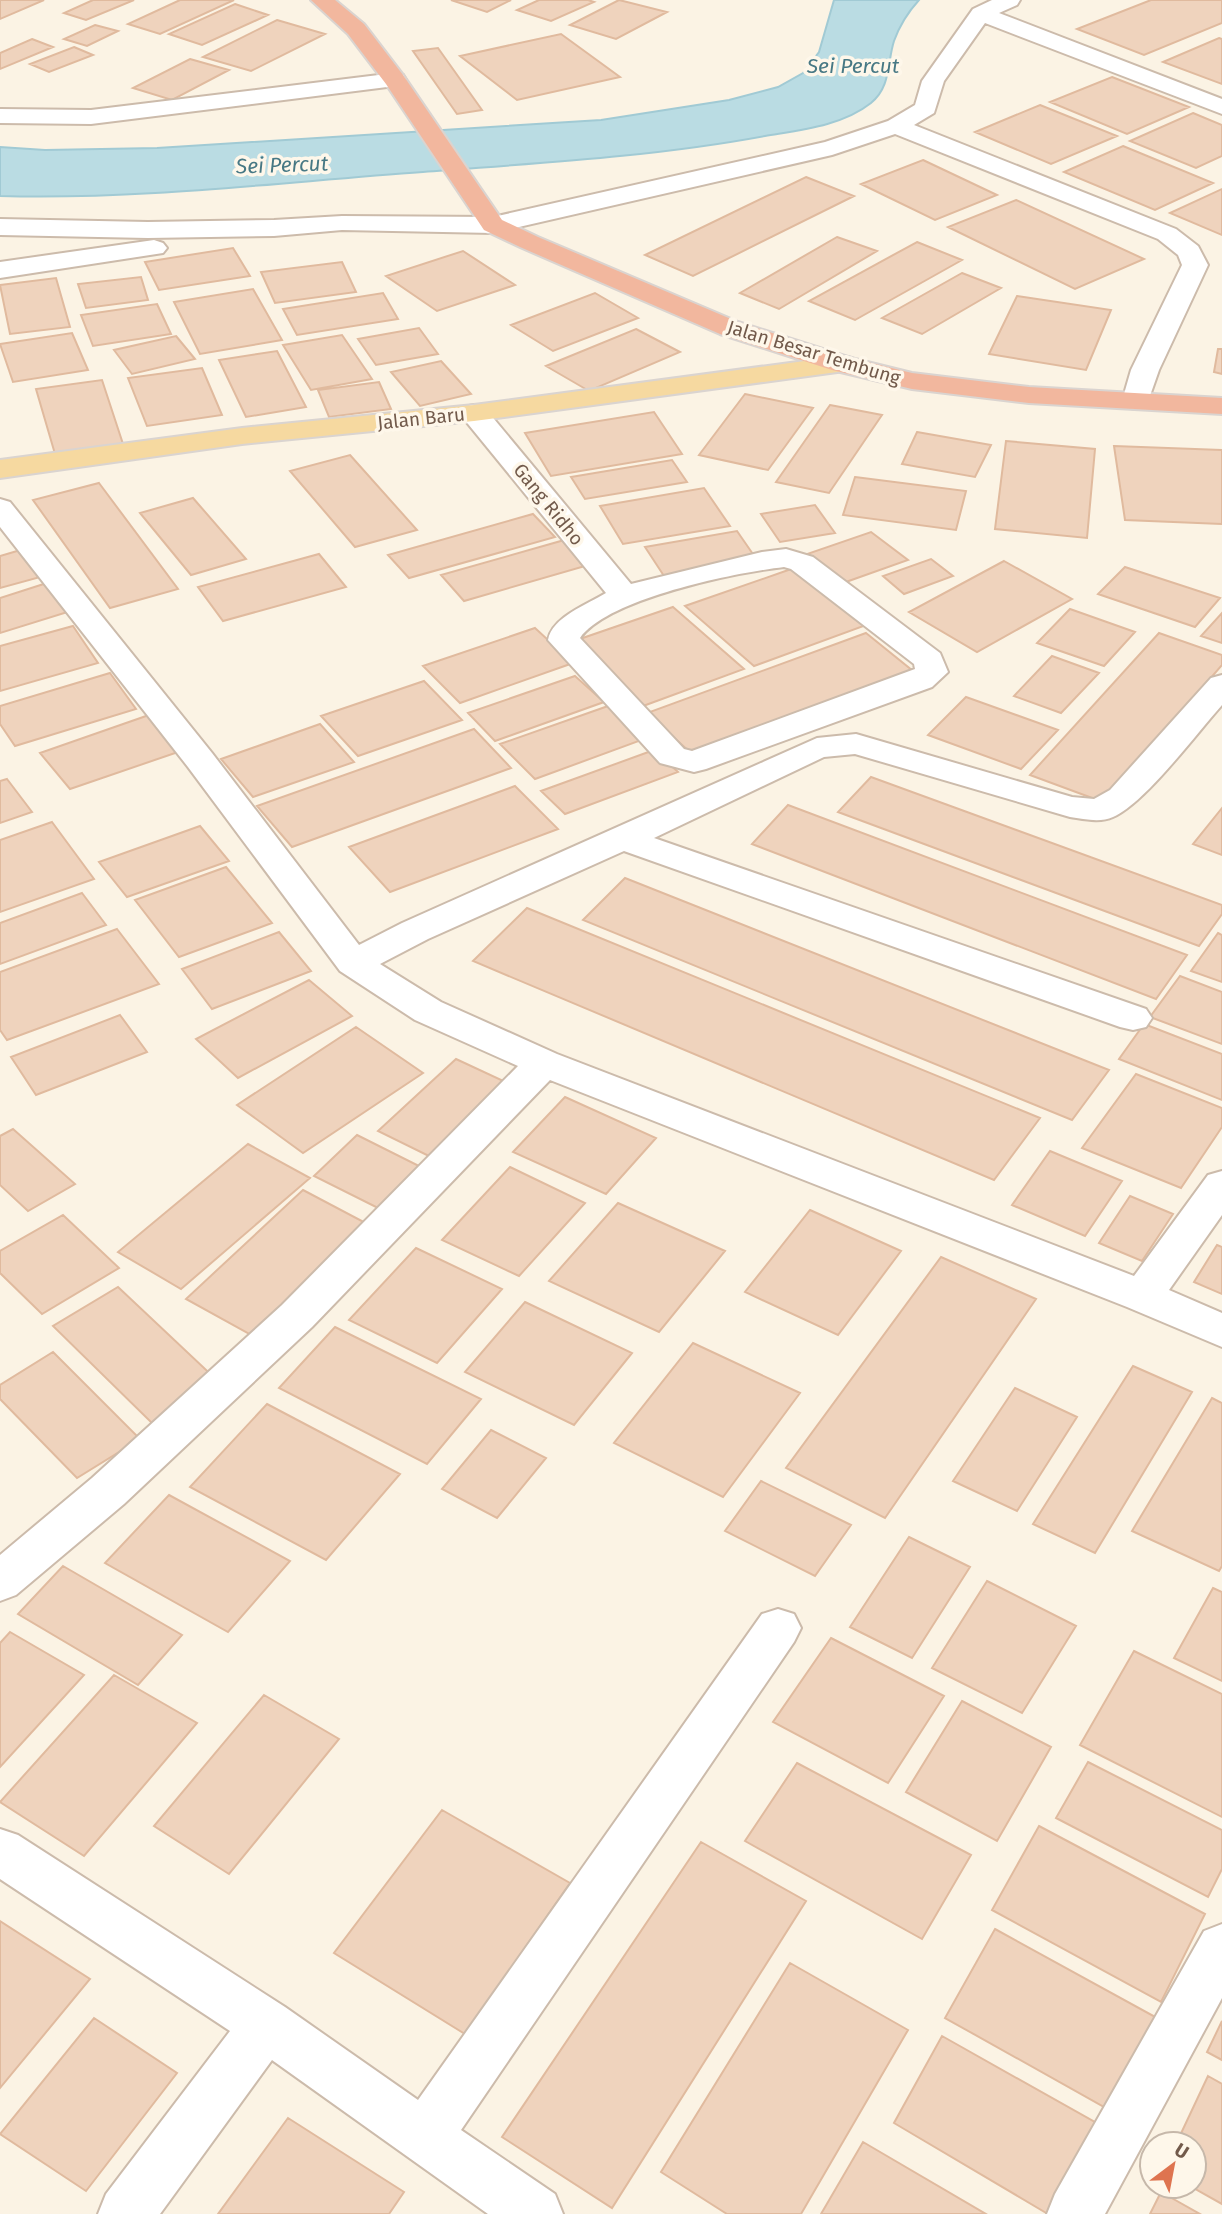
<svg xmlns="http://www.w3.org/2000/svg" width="1222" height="2214" viewBox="0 0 1222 2214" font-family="'Fira Sans',sans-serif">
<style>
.water{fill:#badce3;stroke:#a1cad4;stroke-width:2}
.building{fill:#efd3bd;stroke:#e0ba9e;stroke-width:2}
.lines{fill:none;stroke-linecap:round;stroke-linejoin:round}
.minor-casing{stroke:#ccbbab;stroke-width:4}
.major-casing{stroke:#dad4d0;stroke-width:4}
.highway-casing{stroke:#dad4d0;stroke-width:4}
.minor{fill:#fff;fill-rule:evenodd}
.major{fill:#f6d9a0;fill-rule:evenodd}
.highway{fill:#f2b79e;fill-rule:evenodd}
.labels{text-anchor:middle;stroke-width:7;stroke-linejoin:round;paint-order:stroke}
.far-street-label{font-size:19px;fill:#725a4b;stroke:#fef7ea}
.far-water-label{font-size:21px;font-style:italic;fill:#477884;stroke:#fef7ea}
</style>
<rect width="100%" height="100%" fill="#fbf3e4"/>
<path class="water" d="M 834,0 L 919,0 C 909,11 899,27 894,41 C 887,63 891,87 871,103 C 842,126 800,130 765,136 C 652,157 538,163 423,172 C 282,182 141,200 0,196 L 0,147 L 45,150 L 157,148 L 601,120 L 729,100 L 778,87 L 803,73 L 819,52 Z"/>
<path class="building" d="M 0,0 L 44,0 L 0,19 Z
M 93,0 L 134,0 L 86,20 L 64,13 Z
M 180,0 L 234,0 L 160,34 L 128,24 Z
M 451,0 L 511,0 L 487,12 Z
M 539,0 L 588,0 L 594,2 L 551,21 L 517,10 Z
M 619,0 L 667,12 L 616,39 L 570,25 Z
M 1151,0 L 1222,0 L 1222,23 L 1144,55 L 1077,29 Z
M 235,4 L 268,15 L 202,45 L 169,34 Z
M 277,20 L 325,34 L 251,71 L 203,57 Z
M 95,25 L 118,31 L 87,46 L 64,39 Z
M 561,34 L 620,77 L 517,100 L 460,56 Z
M 1219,38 L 1222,39 L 1222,84 L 1163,62 Z
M 32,39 L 53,47 L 0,69 L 0,53 Z
M 74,47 L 93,55 L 49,72 L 30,64 Z
M 438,48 L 482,110 L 457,114 L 413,51 Z
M 190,59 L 229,70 L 172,100 L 133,88 Z
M 1112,77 L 1189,107 L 1127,134 L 1050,102 Z
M 1040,105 L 1117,136 L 1051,164 L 975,132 Z
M 1193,113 L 1222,125 L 1222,156 L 1196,168 L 1130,141 Z
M 1123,146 L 1213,183 L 1155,210 L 1064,172 Z
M 923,160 L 997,195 L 935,220 L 861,184 Z
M 806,177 L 854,196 L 693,276 L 645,255 Z
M 1222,189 L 1222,235 L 1170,213 Z
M 1016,200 L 1144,259 L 1075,289 L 948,227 Z
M 837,237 L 877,251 L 779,309 L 740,293 Z
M 917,242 L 962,260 L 855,320 L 809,301 Z
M 233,248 L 250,276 L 159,290 L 145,262 Z
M 463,251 L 515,285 L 437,311 L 386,276 Z
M 342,262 L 356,292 L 275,303 L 261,272 Z
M 962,273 L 1001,288 L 922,334 L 882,318 Z
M 141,277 L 148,300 L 86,308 L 78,284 Z
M 56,278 L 70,327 L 10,334 L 0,285 Z
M 253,289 L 282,340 L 200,354 L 174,302 Z
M 383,293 L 398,319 L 297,335 L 283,309 Z
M 595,293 L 638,318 L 553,351 L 511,325 Z
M 1017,296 L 1111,310 L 1086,370 L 989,354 Z
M 157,304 L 171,334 L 93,346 L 81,315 Z
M 419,328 L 438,354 L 376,365 L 358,339 Z
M 636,329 L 680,352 L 589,391 L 546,366 Z
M 72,333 L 88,370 L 13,382 L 0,344 Z
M 342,335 L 372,379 L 311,390 L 283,345 Z
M 176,336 L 195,359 L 132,374 L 114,350 Z
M 1218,349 L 1222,349 L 1222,374 L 1214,372 Z
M 277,351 L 306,407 L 246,417 L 219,360 Z
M 441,361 L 471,394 L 420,406 L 391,372 Z
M 202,368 L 222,415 L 147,426 L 128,378 Z
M 102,380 L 123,444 L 55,454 L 36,389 Z
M 379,382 L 391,409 L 329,417 L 318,390 Z
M 745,394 L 813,408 L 768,470 L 699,455 Z
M 830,405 L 882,415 L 829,493 L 776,482 Z
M 654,412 L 682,454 L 551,476 L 525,433 Z
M 917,432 L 991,445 L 975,477 L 902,464 Z
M 1006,441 L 1095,449 L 1087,538 L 995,529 Z
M 1114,446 L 1222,450 L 1222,524 L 1125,520 Z
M 350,455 L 417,530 L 355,547 L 290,471 Z
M 672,460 L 687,482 L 585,499 L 571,477 Z
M 855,477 L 966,491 L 956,530 L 843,515 Z
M 99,483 L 178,589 L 110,608 L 33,500 Z
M 704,488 L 730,526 L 623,544 L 600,506 Z
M 193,498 L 246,559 L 191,575 L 140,513 Z
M 815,505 L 835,533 L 780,542 L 761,514 Z
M 533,514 L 555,537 L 409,578 L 388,555 Z
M 737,531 L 757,560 L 664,576 L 645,547 Z
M 871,532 L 908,560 L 843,583 L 807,554 Z
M 568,539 L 592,564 L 464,601 L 441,575 Z
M 24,549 L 44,576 L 0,588 L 0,556 Z
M 319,554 L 346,587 L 223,621 L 198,587 Z
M 931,559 L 953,576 L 904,594 L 883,576 Z
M 1004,561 L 1072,599 L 977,652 L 909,612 Z
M 797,567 L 869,624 L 754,666 L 685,606 Z
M 1125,567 L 1220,598 L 1195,627 L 1098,594 Z
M 50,582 L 74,610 L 0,633 L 0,598 Z
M 673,607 L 744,669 L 643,706 L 574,641 Z
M 1070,609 L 1135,632 L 1104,666 L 1037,643 Z
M 1222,613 L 1222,643 L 1201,636 Z
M 73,626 L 98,663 L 0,691 L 0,646 Z
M 535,628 L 573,663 L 460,703 L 423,666 Z
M 866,633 L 913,671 L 692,754 L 647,713 Z
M 1159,633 L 1222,655 L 1222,665 L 1103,802 L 1030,775 Z
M 1052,656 L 1099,673 L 1061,713 L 1014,696 Z
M 110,673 L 136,709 L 15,746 L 0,724 L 0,706 Z
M 575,676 L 604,702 L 495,741 L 468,713 Z
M 424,681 L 462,720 L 358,756 L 321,716 Z
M 966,697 L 1058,730 L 1021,769 L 928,735 Z
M 611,705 L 647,738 L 535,779 L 500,744 Z
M 149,715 L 181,751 L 70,789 L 40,753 Z
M 320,724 L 354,762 L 253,797 L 221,759 Z
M 474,729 L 511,768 L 292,847 L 257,806 Z
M 654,750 L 678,772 L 565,814 L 541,791 Z
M 871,777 L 1222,905 L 1222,914 L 1199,946 L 838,812 Z
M 7,779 L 32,812 L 0,823 L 0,781 Z
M 515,786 L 558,829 L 390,892 L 349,847 Z
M 788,805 L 1187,955 L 1156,999 L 752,844 Z
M 1222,808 L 1222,855 L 1193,844 Z
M 52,822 L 94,879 L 0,912 L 0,840 Z
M 200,826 L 229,861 L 127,897 L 99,862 Z
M 226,867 L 272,923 L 179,957 L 135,900 Z
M 625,878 L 1109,1070 L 1072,1120 L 583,920 Z
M 82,893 L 106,925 L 0,964 L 0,923 Z
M 527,908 L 1040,1118 L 994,1180 L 473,961 Z
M 117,929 L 159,984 L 7,1040 L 0,1030 L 0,972 Z
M 279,932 L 311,971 L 212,1009 L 182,969 Z
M 1218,933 L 1222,935 L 1222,982 L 1191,971 Z
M 1180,976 L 1222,992 L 1222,1044 L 1150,1017 Z
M 309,980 L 352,1016 L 238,1078 L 196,1039 Z
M 120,1015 L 147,1052 L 36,1095 L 11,1057 Z
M 1144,1024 L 1222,1054 L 1222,1100 L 1119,1059 Z
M 356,1027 L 423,1073 L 303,1153 L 237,1105 Z
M 456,1059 L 514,1086 L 437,1160 L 378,1131 Z
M 1136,1074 L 1222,1108 L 1222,1127 L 1181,1188 L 1082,1148 Z
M 565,1097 L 656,1138 L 606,1194 L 513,1152 Z
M 13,1129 L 75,1184 L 28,1211 L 0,1185 L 0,1136 Z
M 357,1135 L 435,1174 L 392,1215 L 314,1176 Z
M 248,1144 L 310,1178 L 181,1289 L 118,1252 Z
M 1050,1151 L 1122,1181 L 1085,1236 L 1012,1205 Z
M 510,1167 L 585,1203 L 519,1276 L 442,1240 Z
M 303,1190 L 377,1229 L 262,1341 L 186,1299 Z
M 1130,1196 L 1173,1214 L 1142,1261 L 1099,1243 Z
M 618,1203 L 725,1251 L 659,1332 L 549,1281 Z
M 810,1210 L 901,1251 L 838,1335 L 745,1292 Z
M 63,1215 L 119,1268 L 42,1314 L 0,1273 L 0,1251 Z
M 1217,1245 L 1222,1247 L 1222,1294 L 1194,1282 Z
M 416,1248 L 502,1289 L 437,1363 L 349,1320 Z
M 941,1257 L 1036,1299 L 885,1518 L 786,1468 Z
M 118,1287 L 220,1383 L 154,1425 L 53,1326 Z
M 525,1302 L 632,1353 L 574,1425 L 465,1372 Z
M 335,1327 L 481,1399 L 427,1464 L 279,1388 Z
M 693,1343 L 800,1393 L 723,1497 L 614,1443 Z
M 53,1352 L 140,1439 L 77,1478 L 0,1399 L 0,1385 Z
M 1133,1366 L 1192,1392 L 1095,1553 L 1033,1524 Z
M 1015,1388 L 1077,1417 L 1017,1511 L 953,1481 Z
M 1212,1398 L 1222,1403 L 1222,1566 L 1219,1571 L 1132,1531 Z
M 267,1404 L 400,1474 L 326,1560 L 190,1487 Z
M 491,1430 L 546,1458 L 497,1518 L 442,1489 Z
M 761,1481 L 851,1525 L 815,1576 L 725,1531 Z
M 169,1495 L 290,1561 L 228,1632 L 105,1563 Z
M 909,1537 L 970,1567 L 912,1658 L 850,1627 Z
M 63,1566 L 182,1635 L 138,1685 L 18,1614 Z
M 987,1581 L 1076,1626 L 1022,1713 L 932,1668 Z
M 1213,1588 L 1222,1592 L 1222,1681 L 1174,1658 Z
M 10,1632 L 84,1675 L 0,1767 L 0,1643 Z
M 831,1638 L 944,1696 L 888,1783 L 773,1722 Z
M 1134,1651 L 1222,1694 L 1222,1817 L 1080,1745 Z
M 114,1675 L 197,1723 L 84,1856 L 0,1802 Z
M 264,1695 L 339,1739 L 229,1874 L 154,1826 Z
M 962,1701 L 1051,1747 L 997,1841 L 906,1792 Z
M 1088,1762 L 1222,1830 L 1222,1869 L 1208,1897 L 1056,1818 Z
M 797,1763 L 971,1855 L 922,1939 L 745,1841 Z
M 442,1810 L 570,1883 L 465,2034 L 334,1953 Z
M 1039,1826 L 1205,1914 L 1161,2002 L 992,1910 Z
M 701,1842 L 806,1901 L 612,2208 L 502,2137 Z
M 0,1921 L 90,1979 L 0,2088 Z
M 995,1929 L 1168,2024 L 1122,2117 L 945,2018 Z
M 790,1963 L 908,2030 L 801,2214 L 727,2214 L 661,2172 Z
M 94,2018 L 177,2073 L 86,2191 L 0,2134 Z
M 1222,2021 L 1222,2060 L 1207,2052 Z
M 942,2036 L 1109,2130 L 1068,2214 L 1048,2214 L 894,2123 Z
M 1208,2076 L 1222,2084 L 1222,2204 L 1190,2186 L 1194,2186 L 1194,2144 L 1176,2144 Z
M 288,2118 L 404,2192 L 389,2214 L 218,2214 Z
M 863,2142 L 986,2214 L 821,2214 Z
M 1161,2192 L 1200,2214 L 1150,2214 Z"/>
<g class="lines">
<defs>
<path id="minor" d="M 992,0 L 1020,0 L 1017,5 L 999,13 L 1222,99 L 1222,114 L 985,23 L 944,81 L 934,113 L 914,125 L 1176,229 L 1198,246 L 1208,265 L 1159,370 L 1146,407 L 1136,409 L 1126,407 L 1122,401 L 1131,370 L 1182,265 L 1178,255 L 1158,239 L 895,134 L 832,155 L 493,233 L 342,230 L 274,236 L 148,238 L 0,235 L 0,219 L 148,222 L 274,220 L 342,216 L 493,217 L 825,142 L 888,121 L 915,105 L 922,81 L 973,9 Z
M 395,73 L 403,75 L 406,80 L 403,85 L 91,124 L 0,123 L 0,109 L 91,110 Z
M 154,240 L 163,243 L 167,248 L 163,253 L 0,278 L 0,262 Z
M 474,405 L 484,407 L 631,584 L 762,552 L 786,549 L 813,557 L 940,653 L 948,672 L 932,687 L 706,769 L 694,772 L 660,763 L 548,640 C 552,617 588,604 606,593 L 464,419 L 460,413 L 464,407 ZM 784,567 L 791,569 L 914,664 L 915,669 L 692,751 L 684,749 L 580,638 C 609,598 735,573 784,567 Z
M 0,499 L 10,502 L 212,753 L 359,945 L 402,923 L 817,738 L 856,734 L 1072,797 L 1094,799 L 1110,790 L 1211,678 L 1222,675 L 1222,705 C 1196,734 1145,803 1113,817 C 1100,823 1084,819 1070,817 L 855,754 L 824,757 L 654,838 L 1146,1009 L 1152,1018 L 1146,1027 L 1133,1030 L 1120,1027 L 624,851 L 428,939 L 380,964 L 441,1002 L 557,1054 L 1134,1276 L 1208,1175 L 1222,1171 L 1222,1215 L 1169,1290 L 1222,1313 L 1222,1347 L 1127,1307 L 550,1080 L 312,1327 L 124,1504 L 16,1595 L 0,1601 L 0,1555 L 92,1478 L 282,1305 L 518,1066 L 415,1020 L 340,971 L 188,767 L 0,527 Z
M 778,1609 L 794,1614 L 801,1628 L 794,1642 L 461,2130 L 555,2194 L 563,2214 L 488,2214 L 272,2060 L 160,2214 L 98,2214 L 106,2194 L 230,2031 L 0,1879 L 0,1829 L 18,1835 L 285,2007 L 418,2100 L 762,1614 Z
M 1222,1924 L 1222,1998 L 1105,2214 L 1047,2214 L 1055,2194 L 1204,1931 Z"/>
<path id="major" d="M 842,356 L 852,358 L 856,364 L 852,370 L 474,421 L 242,444 L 0,478 L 0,460 L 242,428 L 474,405 Z"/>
<path id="highway" d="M 311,0 L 335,0 L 364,24 L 403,75 L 502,220 L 538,237 L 738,322 L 851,358 L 912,373 L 1029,387 L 1222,398 L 1222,414 L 1029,403 L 912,389 L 832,370 L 720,334 L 520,247 L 484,230 L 386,84 L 348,34 Z"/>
</defs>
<use href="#minor" class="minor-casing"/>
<use href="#major" class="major-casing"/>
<use href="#highway" class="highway-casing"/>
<use href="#minor" class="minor"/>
<use href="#major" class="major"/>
<use href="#highway" class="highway"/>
</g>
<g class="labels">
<g class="far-street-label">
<text transform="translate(814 352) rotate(17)" y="7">Jalan Besar Tembung</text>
<text transform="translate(421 418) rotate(-6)" y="7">Jalan Baru</text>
<text transform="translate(549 504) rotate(51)" y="7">Gang Ridho</text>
</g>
<g class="far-water-label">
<text x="853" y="73">Sei Percut</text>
<text transform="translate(282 165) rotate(-2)" y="7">Sei Percut</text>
</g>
</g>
<g transform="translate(1173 2165) rotate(32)"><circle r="33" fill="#fef7ea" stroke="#c6b8aa" stroke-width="2"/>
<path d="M0-5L12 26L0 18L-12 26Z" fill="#de7450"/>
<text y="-10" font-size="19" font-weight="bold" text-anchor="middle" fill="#725a4b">U</text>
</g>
</svg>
